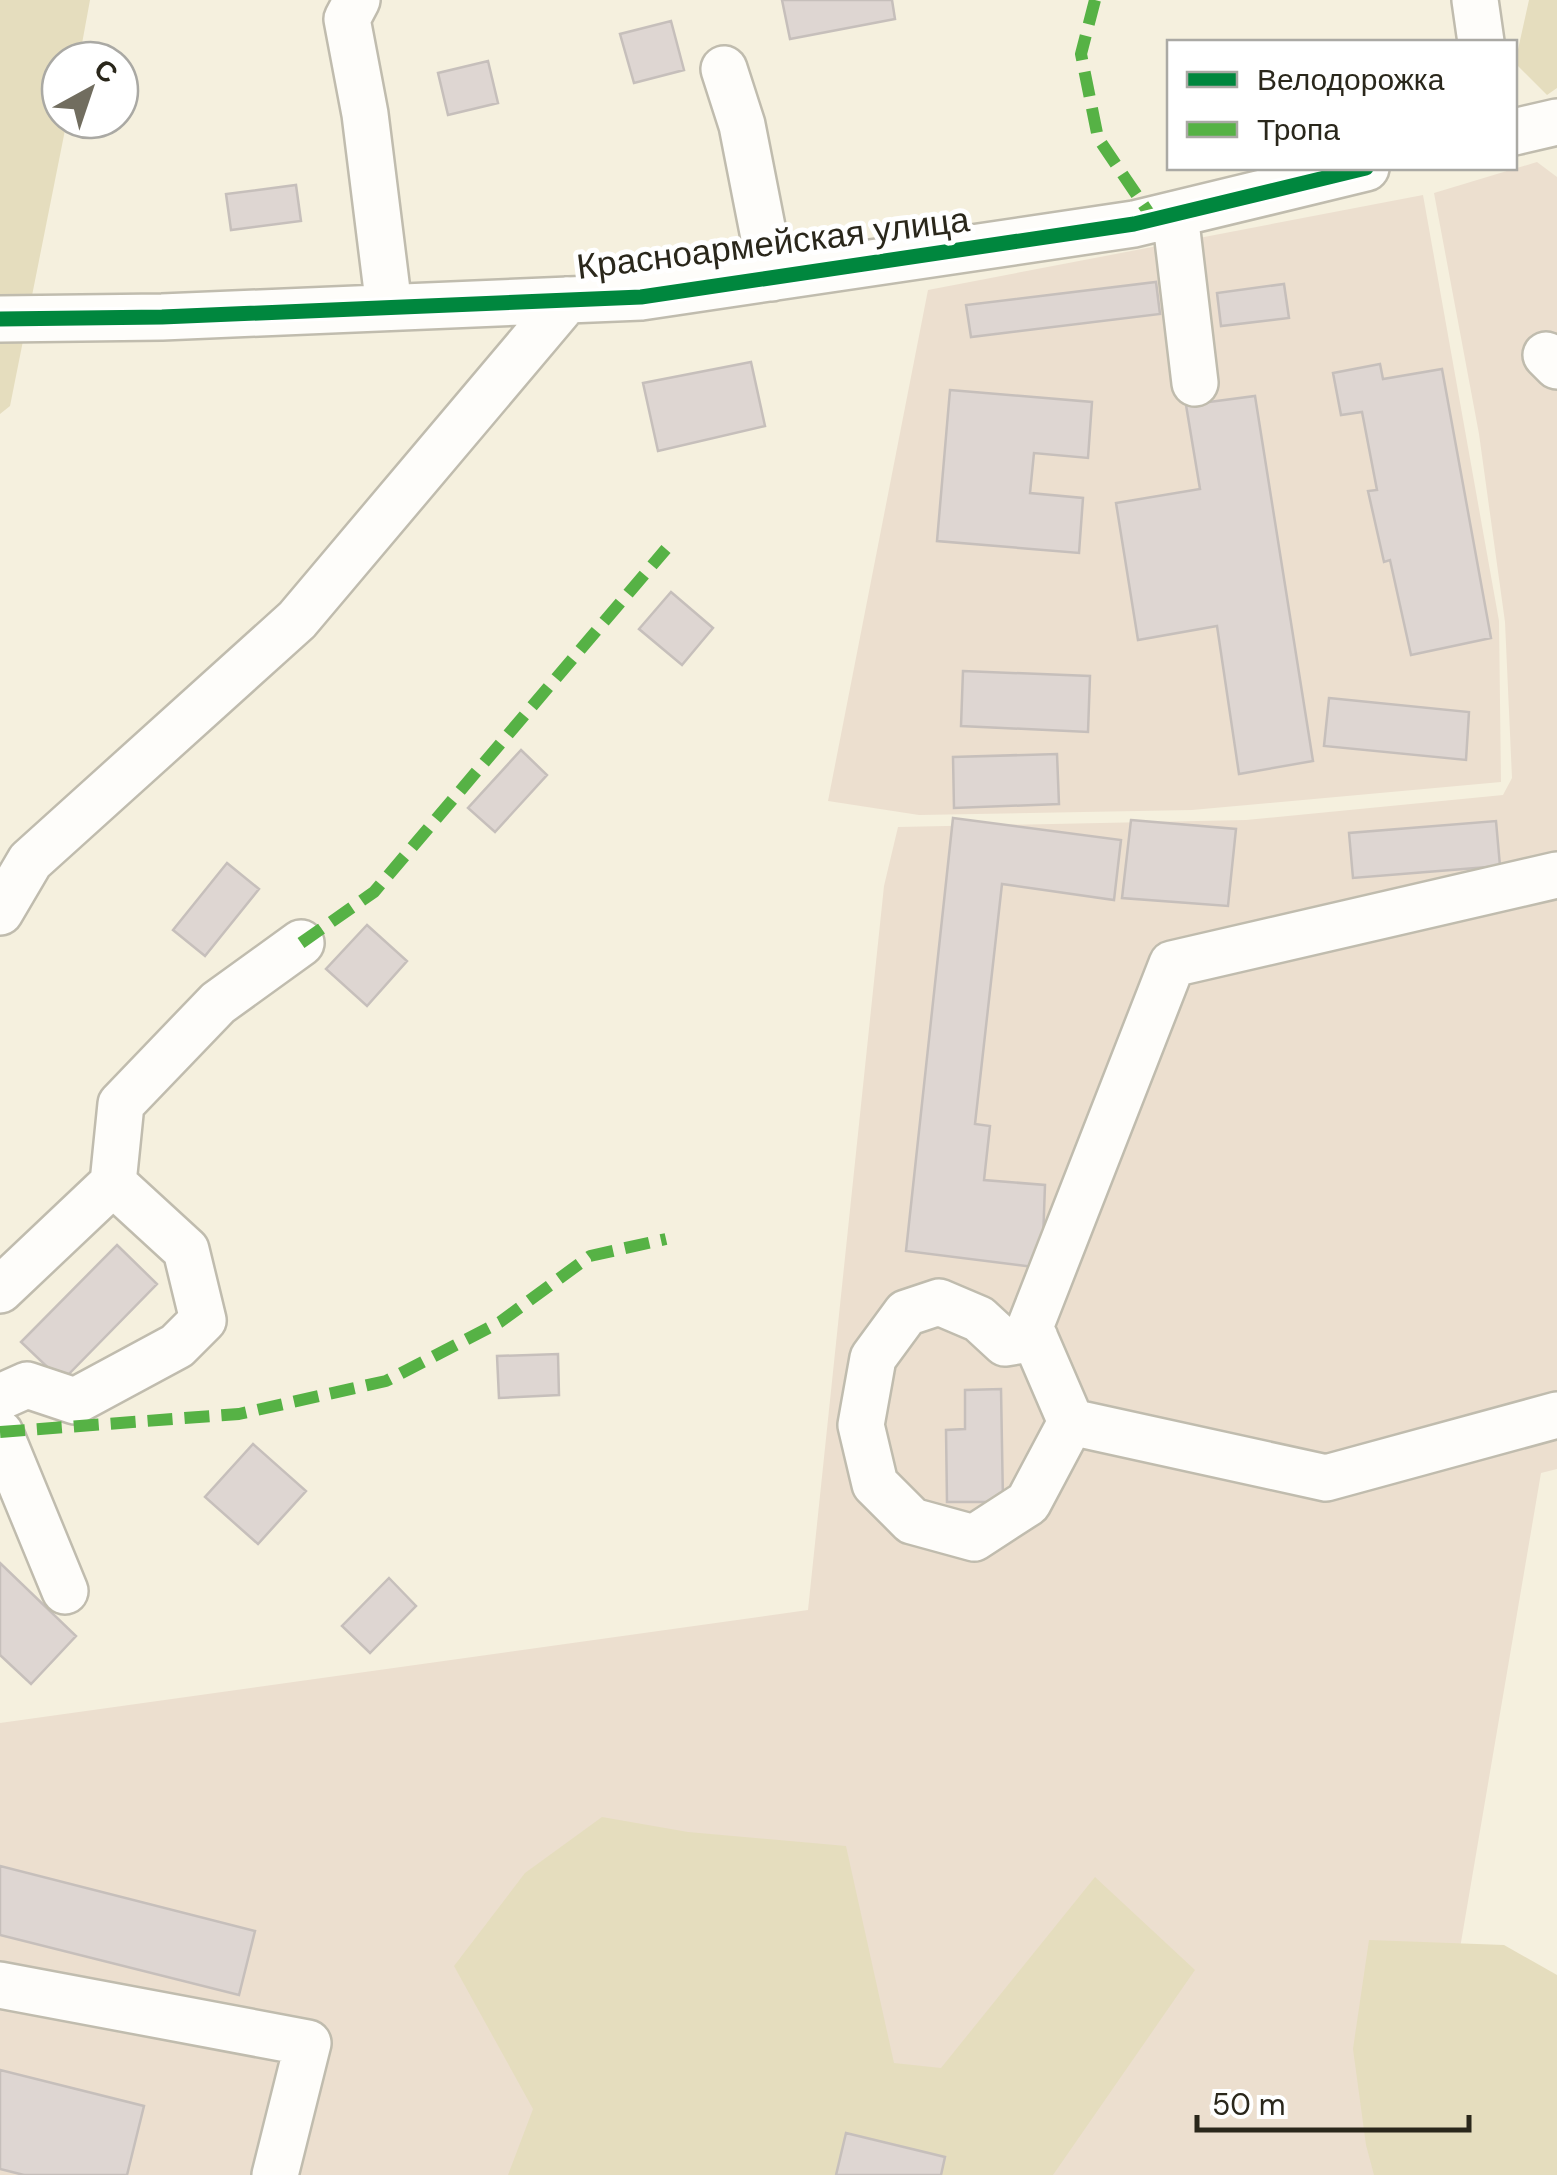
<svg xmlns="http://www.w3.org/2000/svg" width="1557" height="2175" viewBox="0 0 1557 2175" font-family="'DM Sans',sans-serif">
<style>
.industrial{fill:#ecdfcf}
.green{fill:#e5ddbe}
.building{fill:#ded6d2;stroke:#c6bfbb;stroke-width:2.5}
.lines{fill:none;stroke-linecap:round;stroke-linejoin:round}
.minor-casing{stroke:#c0bcae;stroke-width:50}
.minor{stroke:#fefdfa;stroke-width:45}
.quiet{stroke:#56b245;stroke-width:12;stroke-dasharray:25 12;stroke-linecap:butt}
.cycleway-casing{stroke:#fff;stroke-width:21}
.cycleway{stroke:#00873e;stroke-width:15}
.labels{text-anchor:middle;stroke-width:10;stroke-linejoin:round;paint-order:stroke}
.street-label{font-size:35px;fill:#2a271b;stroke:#fff}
</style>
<rect width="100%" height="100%" fill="#f5f0de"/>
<path class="industrial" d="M 1537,162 L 1557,177 L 1557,1469 L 1541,1473 L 1444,2042 L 1411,2175 L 0,2175 L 0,1723 L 808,1610 L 884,886 L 898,827 L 1246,820 L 1503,795 L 1512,778 L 1505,622 L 1479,434 L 1434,193 Z
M 1423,195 L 1499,621 L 1501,782 L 1192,810 L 919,815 L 828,801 L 928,290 Z"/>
<path class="green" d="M 0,0 L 90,0 L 79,60 L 60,60 L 60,120 L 67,120 L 10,406 L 0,414 Z
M 1529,0 L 1557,0 L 1557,88 L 1547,95 L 1515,63 Z
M 602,1817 L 688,1832 L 846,1846 L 894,2063 L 941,2068 L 1095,1877 L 1195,1970 L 1053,2175 L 508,2175 L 533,2109 L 454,1966 L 525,1873 Z
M 1369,1940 L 1504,1945 L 1557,1975 L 1557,2175 L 1374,2175 L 1366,2145 L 1353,2049 Z"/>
<path class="building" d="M 782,0 L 892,0 L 895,19 L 790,39 Z
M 671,21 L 684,70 L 634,83 L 620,34 Z
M 488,61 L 498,103 L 448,115 L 438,73 Z
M 296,185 L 301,221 L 231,230 L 226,194 Z
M 1156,282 L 1160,314 L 971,337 L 966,305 Z
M 1284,284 L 1289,318 L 1221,326 L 1217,293 Z
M 751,362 L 765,426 L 658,451 L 643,383 Z
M 1380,364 L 1383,379 L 1442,369 L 1491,638 L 1411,655 L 1390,560 L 1384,562 L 1368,491 L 1377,490 L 1362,412 L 1341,415 L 1333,373 Z
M 950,390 L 1092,402 L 1088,458 L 1034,453 L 1030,493 L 1083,498 L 1079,553 L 937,541 Z
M 1255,396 L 1313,761 L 1239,774 L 1217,626 L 1138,640 L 1116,503 L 1200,489 L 1186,405 Z
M 671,592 L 713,628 L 682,665 L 639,629 Z
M 963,671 L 1090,676 L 1088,732 L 961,726 Z
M 1329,698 L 1469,712 L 1466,760 L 1324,746 Z
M 521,750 L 547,775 L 495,832 L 468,808 Z
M 1057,754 L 1059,804 L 954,808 L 953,757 Z
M 953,818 L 1121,840 L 1114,900 L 1002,884 L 975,1124 L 990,1126 L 984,1180 L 1045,1185 L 1042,1268 L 906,1251 Z
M 1131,820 L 1236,829 L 1228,906 L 1122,898 Z
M 1496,821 L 1500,866 L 1353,878 L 1349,833 Z
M 227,863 L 259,889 L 205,956 L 173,930 Z
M 367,925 L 407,961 L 367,1006 L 326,969 Z
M 117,1245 L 157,1284 L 62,1381 L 21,1342 Z
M 558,1354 L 559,1395 L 499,1398 L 497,1356 Z
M 1001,1389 L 1003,1502 L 947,1502 L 946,1430 L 965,1429 L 965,1390 Z
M 253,1444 L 306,1491 L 258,1544 L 205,1497 Z
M 0,1563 L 76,1636 L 31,1684 L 0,1655 Z
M 389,1578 L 416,1606 L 370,1653 L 342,1626 Z
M 0,1866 L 255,1931 L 239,1995 L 0,1935 Z
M 0,2070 L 144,2106 L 127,2175 L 24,2175 L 0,2169 Z
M 846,2133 L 945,2157 L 941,2175 L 836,2175 Z"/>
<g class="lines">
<defs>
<path id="minor" d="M 357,0 L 347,19 L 365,114 L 389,307
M 1475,0 L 1481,42
M 724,69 L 742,125 L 772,278
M 1514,132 L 1557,122
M 1175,214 L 1195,383
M 0,319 L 162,317 L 641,297 L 1134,224 L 1366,168
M 1546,355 L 1557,366
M 1557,875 L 1172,964 L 1030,1327 L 1071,1422 L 1326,1478 L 1557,1415
M 0,912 L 30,861 L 297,620 L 567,300
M 113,1183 L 121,1104 L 218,1003 L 301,943
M 0,1290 L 113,1183 L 186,1250 L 203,1320 L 177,1346 L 75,1401 L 27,1385 L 0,1397
M 1035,1338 L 1005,1343 L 979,1319 L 939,1302 L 906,1313 L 873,1358 L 861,1425 L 875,1484 L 912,1521 L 974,1538 L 1028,1503 L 1071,1422
M 0,1433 L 65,1591
M 0,1985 L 308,2043 L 275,2175"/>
</defs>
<use href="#minor" class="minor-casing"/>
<use href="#minor" class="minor"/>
<path class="quiet" d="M 1095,0 L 1081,54 L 1098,138 L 1153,219
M 301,943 L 374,892 L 666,549
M 0,1432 L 239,1414 L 386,1381 L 500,1322 L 590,1256 L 666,1239"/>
<defs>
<path id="cycleway" d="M 0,319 L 162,317 L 641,297 L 1134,224 L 1366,168"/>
</defs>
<use href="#cycleway" class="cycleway-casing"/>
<use href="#cycleway" class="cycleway"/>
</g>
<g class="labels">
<g class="street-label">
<text transform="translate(773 243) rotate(-7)" y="12">Красноармейская улица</text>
</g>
</g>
<rect x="1167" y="40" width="350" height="130" fill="#ffffff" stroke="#aaa9a4" stroke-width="2.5"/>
<rect x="1187" y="72" width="50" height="15" fill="#00873e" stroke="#aaa9a4" stroke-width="2.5"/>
<text x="1257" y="90" font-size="30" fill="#2a271b">Велодорожка</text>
<rect x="1187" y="122" width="50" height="15" fill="#56b245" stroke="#aaa9a4" stroke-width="2.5"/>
<text x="1257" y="140" font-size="30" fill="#2a271b">Тропа</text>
<g transform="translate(90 90) rotate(40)"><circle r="48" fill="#ffffff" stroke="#aaa9a4" stroke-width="2.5"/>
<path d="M0-8L18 38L0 25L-18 38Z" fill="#716d5f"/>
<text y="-15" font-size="28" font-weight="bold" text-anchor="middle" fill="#2a271b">С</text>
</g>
<path d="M1197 2115v15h272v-15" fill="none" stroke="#2a271b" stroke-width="5"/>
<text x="1212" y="2115" font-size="30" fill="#2a271b" stroke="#ffffff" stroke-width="8" paint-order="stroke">50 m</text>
</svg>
